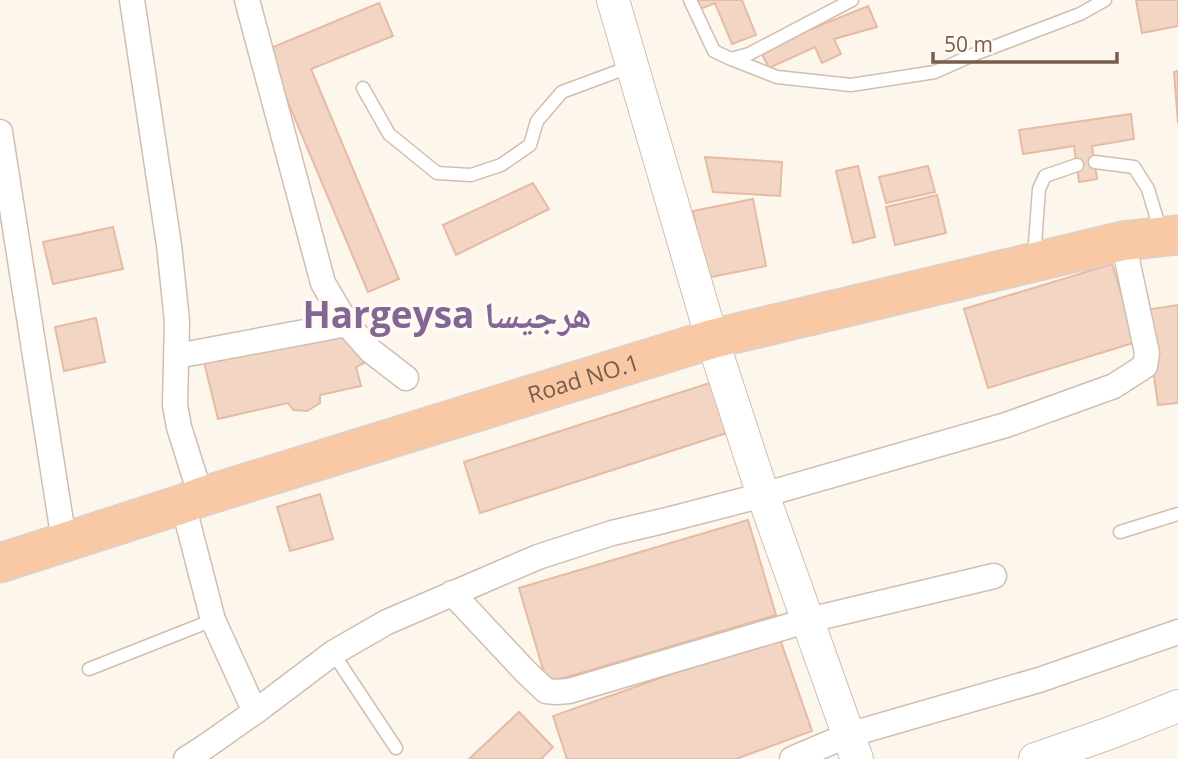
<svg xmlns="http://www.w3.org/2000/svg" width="1178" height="759" viewBox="0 0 1178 759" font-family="'Open Sans','Noto Naskh Arabic',sans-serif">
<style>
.building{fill:#f3d5c3;stroke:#e6bba3;stroke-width:2}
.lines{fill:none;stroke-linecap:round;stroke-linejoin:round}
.service-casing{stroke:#d1beb0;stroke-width:15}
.minor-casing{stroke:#d1beb0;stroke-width:27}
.tertiary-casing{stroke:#d1beb0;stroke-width:34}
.trunk-casing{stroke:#dad1cd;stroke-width:41}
.service{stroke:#fff;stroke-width:12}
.minor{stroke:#fff;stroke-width:24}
.tertiary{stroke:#fff;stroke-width:32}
.trunk{stroke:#f9c8a4;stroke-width:38}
.labels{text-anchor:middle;stroke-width:7;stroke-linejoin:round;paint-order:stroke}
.street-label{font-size:23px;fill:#7a5c4d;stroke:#fffaf3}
.town-label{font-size:37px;font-weight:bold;fill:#846695;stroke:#fffaf3}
</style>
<rect width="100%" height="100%" fill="#fdf6ec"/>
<path class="building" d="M 694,0 L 742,0 L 756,35 L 732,44 L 715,3 L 698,10 Z
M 1136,0 L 1178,0 L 1178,26 L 1142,33 Z
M 379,3 L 393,36 L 311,69 L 399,279 L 368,292 L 266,50 Z
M 868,6 L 877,27 L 834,39 L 841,54 L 822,63 L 815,47 L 769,68 L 760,50 Z
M 1178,71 L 1178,123 L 1174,72 Z
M 1131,114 L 1134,139 L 1092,146 L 1097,179 L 1079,182 L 1074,146 L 1023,154 L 1019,130 Z
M 705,157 L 782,162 L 780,196 L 713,192 Z
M 858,166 L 875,237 L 853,243 L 836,171 Z
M 928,166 L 935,192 L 886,203 L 879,177 Z
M 533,183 L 549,209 L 456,255 L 443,225 Z
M 937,195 L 946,233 L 895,245 L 886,207 Z
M 753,199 L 766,266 L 706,278 L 693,211 Z
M 113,227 L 123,269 L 53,284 L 43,242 Z
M 1112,264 L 1136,342 L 988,388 L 964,309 Z
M 1178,305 L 1178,403 L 1158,405 L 1145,310 Z
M 96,318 L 105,362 L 64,371 L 55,327 Z
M 347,328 L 367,357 L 364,363 L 356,367 L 361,386 L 320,395 L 320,403 L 307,411 L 293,410 L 288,403 L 218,419 L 204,362 Z
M 719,380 L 736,430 L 480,513 L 464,462 Z
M 320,494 L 333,539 L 290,551 L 277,507 Z
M 748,520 L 776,615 L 547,683 L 519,588 Z
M 779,636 L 812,731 L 736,759 L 567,759 L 553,716 Z
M 519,712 L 553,747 L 541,759 L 469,759 Z"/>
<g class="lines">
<defs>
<path id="service" d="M 690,0 L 714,51 L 731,59 L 749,54 L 852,0
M 731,59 L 777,77 L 851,85 L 935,72 L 975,54 L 1080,14 L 1105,0
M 363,88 L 389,134 L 437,173 L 471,175 L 501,165 L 530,145 L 537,121 L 562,92 L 632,66
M 1095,162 L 1134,167 L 1148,189 L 1161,233
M 1034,258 L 1039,189 L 1045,176 L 1077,165
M 1120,532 L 1178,514
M 333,653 L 396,748
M 89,669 L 213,620"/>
<path id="minor" d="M 132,0 L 169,245 L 177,321 L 175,405 L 179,427 L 201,497
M 247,0 L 323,283 L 347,324 L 371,351 L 406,378
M 0,132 L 64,541
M 177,356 L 347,324
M 183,504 L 213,620 L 255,712 C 232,727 210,745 186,759
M 452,593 L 525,671 L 546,691 L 556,692 L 569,691 L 809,620 L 994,576
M 255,712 L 333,653 L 387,622 L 538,557 L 612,533 L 663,521 L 763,495 L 1006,425 L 1114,386 L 1145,366 L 1147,353 L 1123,241
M 792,759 L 848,735 L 1039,680 L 1178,632"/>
<path id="tertiary" d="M 613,0 L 712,339 L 763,495 L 857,759
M 1035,759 L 1110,733 L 1178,706"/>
<g id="trunk">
<path id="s1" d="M 0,563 L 183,504 L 201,497 L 712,339 L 1123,241 L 1178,235"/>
</g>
</defs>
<use href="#service" class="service-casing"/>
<use href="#minor" class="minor-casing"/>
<use href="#tertiary" class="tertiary-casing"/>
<use href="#trunk" class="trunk-casing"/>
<use href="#service" class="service"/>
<use href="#minor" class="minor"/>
<use href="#tertiary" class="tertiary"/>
<use href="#trunk" class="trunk"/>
</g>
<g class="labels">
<g class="street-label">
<text dy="8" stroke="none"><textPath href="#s1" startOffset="612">Road NO.1</textPath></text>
</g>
<g class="town-label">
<text x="447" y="328">Hargeysa هرجيسا</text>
</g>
</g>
<path d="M933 52v10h184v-10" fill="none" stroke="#7a5c4d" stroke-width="3.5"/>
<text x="944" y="52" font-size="21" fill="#7a5c4d" stroke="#fffaf3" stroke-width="5" paint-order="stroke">50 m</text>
</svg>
